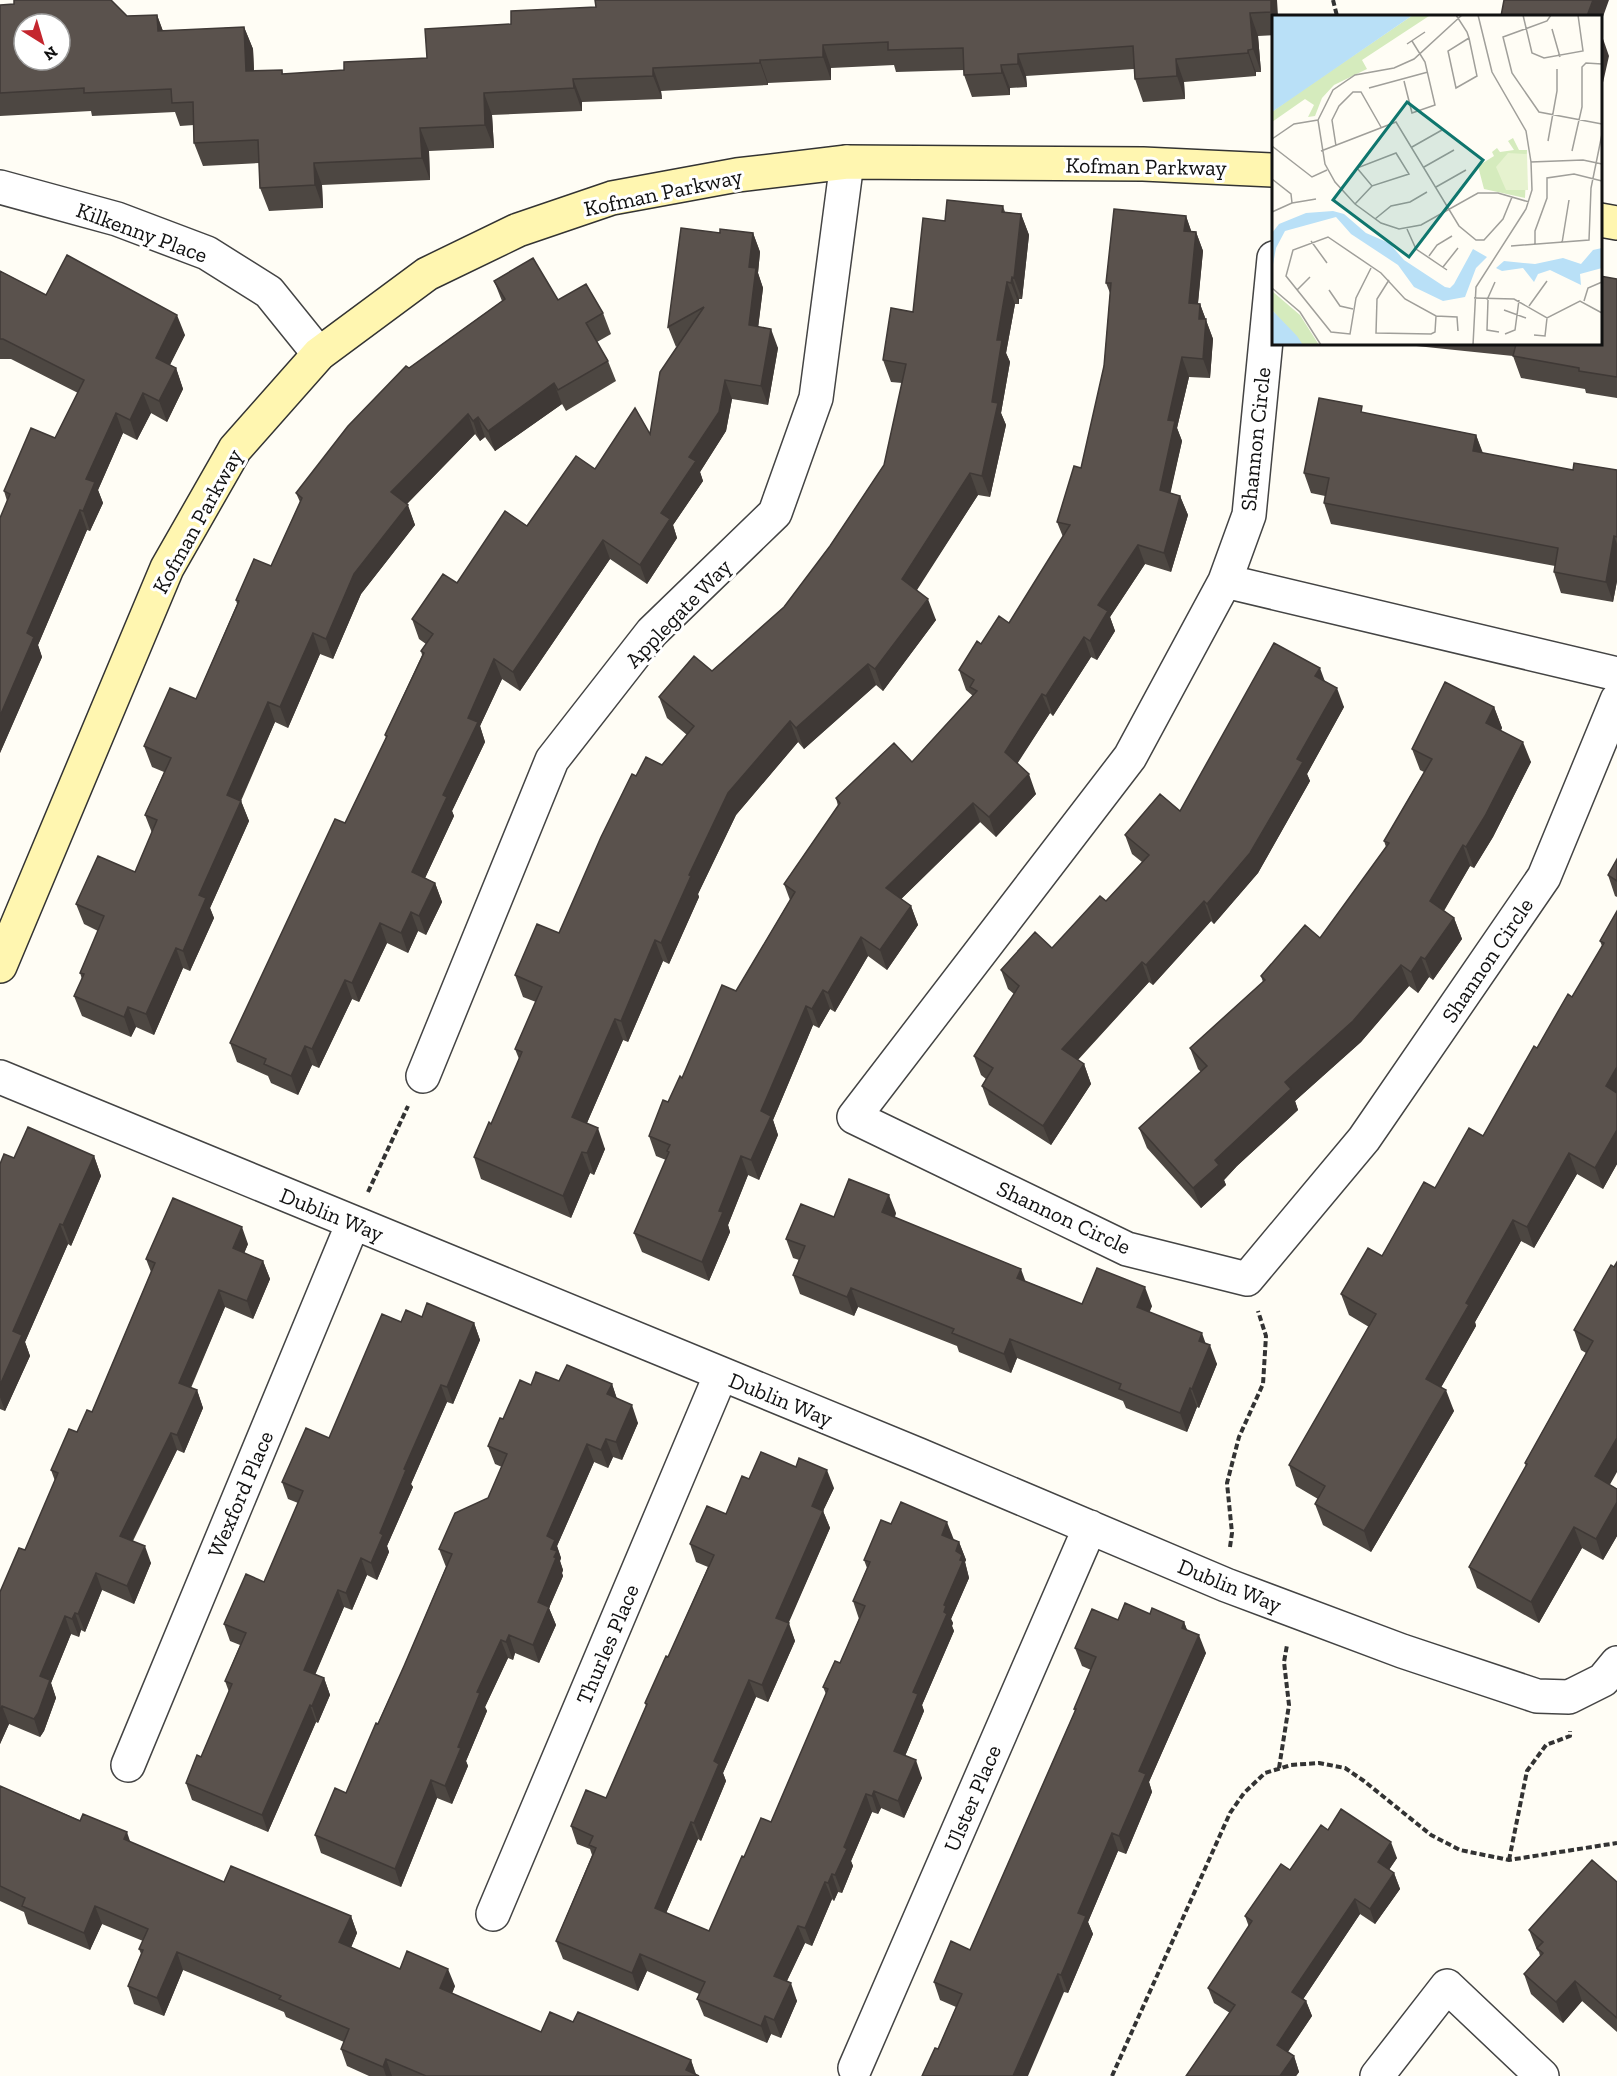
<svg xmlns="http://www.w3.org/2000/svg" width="1617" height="2076" viewBox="0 0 1617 2076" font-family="'Zilla Slab',serif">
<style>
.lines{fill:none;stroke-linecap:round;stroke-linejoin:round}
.street-casing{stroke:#444;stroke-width:36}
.secondary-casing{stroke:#333;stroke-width:36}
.path{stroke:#333;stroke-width:4;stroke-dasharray:6 3;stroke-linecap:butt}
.street{stroke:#fff;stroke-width:33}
.secondary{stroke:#fff6b0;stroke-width:33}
.wall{fill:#4d4742}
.shaded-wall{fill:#3f3936}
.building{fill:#5a524d;stroke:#3f3936;stroke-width:1.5;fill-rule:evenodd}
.labels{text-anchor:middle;stroke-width:6;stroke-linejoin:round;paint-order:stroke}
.street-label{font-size:22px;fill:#111;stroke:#fff}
.inset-road{fill:none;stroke:#a09f9a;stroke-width:1.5}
.view{fill:#0f766e;fill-opacity:0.15;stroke:#0f766e;stroke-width:3}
.inset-edge{fill:none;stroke:#111;stroke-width:3}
</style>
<rect width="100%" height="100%" fill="#fffdf5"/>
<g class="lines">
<defs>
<path id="street" d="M 0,187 L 117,219 L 207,253 L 269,292 L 319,354
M 1225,581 L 1249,515 L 1274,258
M 1617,674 L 1225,581 L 1130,757 L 854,1117 L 1127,1249 L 1247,1279 L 1364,1139 L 1544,877 L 1617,700
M 423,1076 L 552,760 L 652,632 L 775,513 L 816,398 L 847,162
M 0,1077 L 919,1455 L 1226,1585 L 1402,1651 L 1537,1696 L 1569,1697 L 1603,1680 L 1617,1663
M 128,1765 L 353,1223
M 493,1914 L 721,1374
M 855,2068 L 1090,1527
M 1377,2076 L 1447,1986 L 1542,2076"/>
<path id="secondary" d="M 1600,220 L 1617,223
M 0,966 L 167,568 L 235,449 L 319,354 L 427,274 L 518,230 L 612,198 L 737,175 L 847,162 L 1143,164 L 1274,170"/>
</defs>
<use href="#street" class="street-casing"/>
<use href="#secondary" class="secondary-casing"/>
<path class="path" d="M 1333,0 L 1337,16
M 368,1192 L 408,1106
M 1230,1547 L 1232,1533 L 1227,1483 L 1239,1437 L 1263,1384 L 1266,1336 L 1258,1311
M 1279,1768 L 1289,1705 L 1284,1662 L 1287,1645
M 1509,1860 L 1527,1771 L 1546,1745 L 1570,1736 L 1570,1731
M 1112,2076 L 1230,1813 L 1244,1793 L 1265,1773 L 1291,1765 L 1319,1763 L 1345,1768 L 1364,1781 L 1431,1835 L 1460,1850 L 1509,1860 L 1617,1843"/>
<use href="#street" class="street"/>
<use href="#secondary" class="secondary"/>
</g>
<path class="wall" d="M 1277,0 L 1274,16 L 1274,35 L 1258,36 L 1261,72 L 1256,72 L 1256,76 L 1184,82 L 1185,99 L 1143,102 L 1135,79 L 1134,69 L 1026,76 L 1027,87 L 1010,88 L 1010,95 L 972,97 L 964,75 L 964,70 L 896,72 L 894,65 L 831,68 L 831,80 L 768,83 L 768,85 L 661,91 L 662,99 L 582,102 L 582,111 L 492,115 L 494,148 L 429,151 L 430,180 L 322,185 L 323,208 L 269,211 L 260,188 L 259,163 L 203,166 L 194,143 L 194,125 L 180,126 L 175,112 L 92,116 L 91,111 L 0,116 L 0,5 L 127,16 L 157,15 L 163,31 L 244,27 L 253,49 L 254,71 L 282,70 L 283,74 L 344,70 L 427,58 Z
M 1003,206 L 1005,212 L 1021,214 L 1029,235 L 1022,299 L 1019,299 L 1019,304 L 1015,304 L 1006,353 L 1010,362 L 1001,413 L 1006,425 L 990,497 L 978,495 L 916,590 L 936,620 L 883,691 L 876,685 L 804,749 L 798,742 L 736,815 L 698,894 L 699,897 L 669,964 L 663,961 L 628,1042 L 623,1040 L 587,1123 L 605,1149 L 594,1175 L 590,1173 L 571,1218 L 481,1179 L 474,1157 L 491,1124 L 519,1059 L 515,1049 L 536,1002 L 523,997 L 515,975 L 559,933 L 636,776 L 662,765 L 687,735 L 667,718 L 659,697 L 712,671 L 784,607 L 830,546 L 884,465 L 902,383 L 891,382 L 883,360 L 913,312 L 945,221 Z
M 1186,216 L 1191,231 L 1196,232 L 1203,251 L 1198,304 L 1200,304 L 1213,339 L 1210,378 L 1189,377 L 1177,428 L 1182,441 L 1170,493 L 1180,496 L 1188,515 L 1171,572 L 1145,564 L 1110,617 L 1115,631 L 1097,660 L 1091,657 L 1053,716 L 1050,713 L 1017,763 L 1036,794 L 996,837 L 980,822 L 901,899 L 911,906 L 918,925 L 887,970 L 868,956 L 835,1012 L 830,1009 L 819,1028 L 813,1025 L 773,1120 L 778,1135 L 759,1180 L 748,1175 L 728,1225 L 730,1232 L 709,1281 L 642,1252 L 634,1233 L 666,1160 L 656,1156 L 649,1136 L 682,1078 L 736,991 L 790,900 L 784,884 L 838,806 L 836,798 L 912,762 L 973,696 L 966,690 L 959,670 L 981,644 L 1009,623 L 1063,537 L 1057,522 L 1081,468 L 1104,366 L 1110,293 L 1106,283 Z
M 720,233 L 753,233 L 760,252 L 758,273 L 763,288 L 758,327 L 778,348 L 768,405 L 732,399 L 726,431 L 700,472 L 703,481 L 673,525 L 677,538 L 647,584 L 610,559 L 520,691 L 502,679 L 480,726 L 485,742 L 452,811 L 454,816 L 425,878 L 435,883 L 442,902 L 426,935 L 418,931 L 408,953 L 387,943 L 359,1002 L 352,999 L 319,1068 L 312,1065 L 298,1095 L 271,1083 L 268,1076 L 237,1062 L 230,1043 L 345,823 L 386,738 L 385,735 L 422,655 L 421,651 L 426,644 L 419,639 L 412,619 L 527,526 L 595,469 L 650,434 L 678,345 L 676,347 L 668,327 Z
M 0,271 L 46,295 L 185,335 L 170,365 L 176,368 L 183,389 L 167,422 L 151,413 L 137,440 L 123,433 L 98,490 L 103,503 L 90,531 L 87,530 L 38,645 L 42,657 L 0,753 L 7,501 L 4,491 L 55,438 L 78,393 L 11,359 L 0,359 Z
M 1617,279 L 1617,398 L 1586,393 L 1585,389 L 1521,378 L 1513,356 L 1397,344 L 1600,344 Z
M 494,281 L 603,313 L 611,334 L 597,342 L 608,361 L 616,381 L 566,411 L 562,404 L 495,451 L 485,437 L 480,441 L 475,434 L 407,504 L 415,525 L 361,594 L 333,659 L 320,654 L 288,728 L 275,722 L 241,801 L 249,821 L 210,908 L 214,918 L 190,971 L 183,968 L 154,1035 L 136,1027 L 131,1037 L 82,1016 L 74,996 L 82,979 L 80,973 L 98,931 L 84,924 L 76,904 L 135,872 L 152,833 L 145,815 L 164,772 L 152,767 L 144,746 L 196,699 L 237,604 L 236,600 L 271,566 L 300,502 L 296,493 L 409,368 L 502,301 Z
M 1365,413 L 1476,435 L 1483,453 L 1573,470 L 1617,470 L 1617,581 L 1613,602 L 1561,593 L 1554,572 L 1555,566 L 1331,524 L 1324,503 L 1325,496 L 1311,493 L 1304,473 Z
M 1325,681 L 1344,707 L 1307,774 L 1310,781 L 1258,873 L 1214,924 L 1211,921 L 1153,985 L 1149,982 L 1078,1060 L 1084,1064 L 1091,1084 L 1051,1145 L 989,1105 L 982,1086 L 986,1079 L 981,1075 L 974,1056 L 1014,994 L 1008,989 L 1001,970 L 1052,948 L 1106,901 L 1142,862 L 1132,854 L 1125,835 L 1180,811 Z
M 1494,707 L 1502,728 L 1501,730 L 1531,762 L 1493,837 L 1474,868 L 1470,866 L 1444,911 L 1454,918 L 1462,939 L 1433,980 L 1429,977 L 1418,993 L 1409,986 L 1361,1042 L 1295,1101 L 1298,1110 L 1237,1166 L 1224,1180 L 1226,1185 L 1201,1208 L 1147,1148 L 1139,1128 L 1201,1072 L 1198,1069 L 1190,1048 L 1263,982 L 1261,976 L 1320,938 L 1386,847 L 1384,841 L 1424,772 L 1420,770 L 1412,749 Z
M 1617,859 L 1617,897 L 1615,896 L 1608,875 Z
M 1617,911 L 1617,1164 L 1603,1189 L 1577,1174 L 1534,1248 L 1521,1241 L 1475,1322 L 1476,1326 L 1441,1387 L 1454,1411 L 1371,1552 L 1323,1525 L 1315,1504 L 1318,1499 L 1296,1486 L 1289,1465 L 1369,1327 L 1349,1315 L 1341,1294 L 1382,1256 L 1435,1188 L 1483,1136 L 1537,1048 L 1572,997 L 1602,946 L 1600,941 Z
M 94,1156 L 101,1176 L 71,1246 L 68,1244 L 25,1342 L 30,1356 L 5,1411 L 0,1409 L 0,1164 L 14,1158 Z
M 896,1213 L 895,1217 L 1025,1281 L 1082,1304 L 1152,1306 L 1149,1312 L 1206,1344 L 1217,1364 L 1199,1408 L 1197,1407 L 1187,1432 L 1126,1408 L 1123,1401 L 1017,1358 L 1011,1373 L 959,1352 L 957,1346 L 858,1307 L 854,1316 L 800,1294 L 793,1275 L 799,1260 L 793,1258 L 786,1239 L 834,1217 Z
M 248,1244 L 244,1253 L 263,1261 L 270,1279 L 253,1319 L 225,1307 L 191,1388 L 197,1390 L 203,1408 L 184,1453 L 177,1450 L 133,1541 L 151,1563 L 134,1604 L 102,1590 L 85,1632 L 81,1630 L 79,1637 L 71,1634 L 51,1683 L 56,1698 L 44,1731 L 40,1737 L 9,1724 L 0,1744 L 0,1592 L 25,1550 L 55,1481 L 51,1470 L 92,1412 L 151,1272 L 146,1259 Z
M 1611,1265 L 1610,1485 L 1617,1489 L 1617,1536 L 1603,1560 L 1582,1548 L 1539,1623 L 1477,1588 L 1469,1567 L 1526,1467 L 1525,1463 L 1586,1353 L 1581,1350 L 1574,1330 Z
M 422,1317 L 474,1323 L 480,1340 L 453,1404 L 447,1402 L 411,1484 L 413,1487 L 387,1546 L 389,1552 L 377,1580 L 367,1575 L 352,1610 L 344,1607 L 315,1674 L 324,1678 L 330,1695 L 318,1723 L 316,1722 L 268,1832 L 192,1800 L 186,1783 L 201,1757 L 229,1692 L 225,1681 L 240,1645 L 230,1641 L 224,1624 L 264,1582 L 298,1503 L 288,1499 L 282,1482 L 329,1438 L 401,1322 Z
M 559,1381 L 612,1384 L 617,1399 L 638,1423 L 622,1460 L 613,1457 L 608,1468 L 594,1462 L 557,1546 L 561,1558 L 560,1561 L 563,1570 L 562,1573 L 563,1576 L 549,1608 L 556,1625 L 539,1663 L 515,1653 L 513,1660 L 508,1658 L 485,1707 L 487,1711 L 466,1761 L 468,1766 L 452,1804 L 437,1798 L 401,1887 L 321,1853 L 315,1835 L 346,1793 L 404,1666 L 446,1567 L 439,1549 L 488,1498 L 502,1467 L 495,1464 L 488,1446 L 503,1419 L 531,1385 Z
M 749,1479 L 834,1488 L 823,1511 L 830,1528 L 788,1623 L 795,1641 L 768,1702 L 756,1697 L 723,1773 L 726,1781 L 701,1841 L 698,1839 L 666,1913 L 709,1931 L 744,1857 L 771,1822 L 826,1694 L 823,1687 L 840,1663 L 859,1619 L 853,1601 L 867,1568 L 864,1560 L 891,1524 L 954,1540 L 959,1542 L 966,1560 L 965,1562 L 969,1578 L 951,1619 L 953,1623 L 952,1626 L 954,1631 L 922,1705 L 924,1711 L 905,1756 L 922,1778 L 904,1818 L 881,1808 L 878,1814 L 872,1812 L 851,1861 L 853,1866 L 842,1893 L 838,1892 L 834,1901 L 832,1899 L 812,1946 L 805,1943 L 787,1981 L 797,2001 L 781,2038 L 771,2034 L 767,2043 L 704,2016 L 697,1999 L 699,1994 L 647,1971 L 638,1991 L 563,1959 L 556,1941 L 592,1855 L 590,1849 L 577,1844 L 571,1826 L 606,1798 L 646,1706 L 645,1703 L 668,1657 L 708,1567 L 696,1562 L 690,1544 L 726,1514 Z
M 1150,1614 L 1184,1622 L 1187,1630 L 1206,1653 L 1149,1782 L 1152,1792 L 1126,1854 L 1118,1851 L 1088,1922 L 1093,1934 L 1068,1993 L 1064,1992 L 938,2049 L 956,2007 L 940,2000 L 934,1982 L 970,1950 L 1075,1711 L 1074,1709 L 1091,1670 L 1082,1666 L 1075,1648 L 1118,1620 Z
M 0,1786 L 224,1882 L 351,1916 L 357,1933 L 351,1947 L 400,1969 L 455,1986 L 452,1994 L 541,2032 L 573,2022 L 691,2060 L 696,2074 L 699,2076 L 369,2076 L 347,2066 L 341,2049 L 344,2042 L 286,2017 L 284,2012 L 183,1970 L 164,2016 L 134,2004 L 128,1986 L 141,1954 L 139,1949 L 143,1941 L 102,1924 L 90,1950 L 28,1924 L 24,1912 L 0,1901 Z
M 1328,1830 L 1397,1858 L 1389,1870 L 1394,1873 L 1400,1889 L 1375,1924 L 1360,1914 L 1303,1999 L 1306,2001 L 1312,2016 L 1288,2052 L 1294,2056 L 1299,2072 L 1296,2076 L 1186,2076 L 1230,2013 L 1214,2003 L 1208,1988 L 1249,1927 L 1245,1916 Z
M 1617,1882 L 1617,2032 L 1582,2001 L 1563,2023 L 1531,1994 L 1524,1974 L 1540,1956 L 1539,1952 L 1537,1950 L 1529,1930 Z"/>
<path class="shaded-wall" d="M 1271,0 L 1277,0 L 1278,16 L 1274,16 L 1274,18 L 1271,12 Z
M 1593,0 L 1609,0 L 1600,25 L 1600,16 L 1587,16 Z
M 1250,13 L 1258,36 L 1261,72 L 1253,49 Z
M 157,15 L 165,37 L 158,31 Z
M 244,27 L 253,49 L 255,94 L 246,71 Z
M 1601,33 L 1609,56 L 1600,96 L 1600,35 Z
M 823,45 L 831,68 L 831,80 L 823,57 Z
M 1248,50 L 1256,72 L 1256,76 L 1248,53 Z
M 1018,54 L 1026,76 L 1027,87 L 1018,64 Z
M 1176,59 L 1184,82 L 1185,99 L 1177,76 Z
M 760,60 L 768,83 L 768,85 L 760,63 Z
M 1001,65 L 1010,88 L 1010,95 L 1002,73 Z
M 653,68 L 661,91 L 662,99 L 653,76 Z
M 573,79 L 582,102 L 582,111 L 574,88 Z
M 484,93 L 492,115 L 494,148 L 485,125 Z
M 420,128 L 429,151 L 430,180 L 422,158 Z
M 314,163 L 322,185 L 323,208 L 315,185 Z
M 1021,214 L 1029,235 L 1022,299 L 1014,278 Z
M 1186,216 L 1193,236 L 1184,231 Z
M 1196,232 L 1203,251 L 1196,322 L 1189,303 Z
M 753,233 L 760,252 L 758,273 L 763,288 L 756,345 L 749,325 L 749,267 Z
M 1012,277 L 1019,299 L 1019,304 L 1011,283 Z
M 1007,282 L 1015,304 L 1006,353 L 1010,362 L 1001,413 L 1006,425 L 990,497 L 982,476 L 992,402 L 997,340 Z
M 1200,304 L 1213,339 L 1210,378 L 1203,359 L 1199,319 Z
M 177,315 L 185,335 L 163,378 L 156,358 Z
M 771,329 L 778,348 L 768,405 L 761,386 Z
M 1182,357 L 1189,377 L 1177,428 L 1182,441 L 1167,509 L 1160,490 L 1168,420 Z
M 176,368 L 183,389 L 167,422 L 159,401 Z
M 725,380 L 732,399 L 726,431 L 700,472 L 703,481 L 673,525 L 677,538 L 647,584 L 640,565 L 661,513 L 689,457 Z
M 554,383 L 562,404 L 495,451 L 488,431 Z
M 143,393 L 151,413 L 137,440 L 130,420 Z
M 116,413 L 123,433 L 98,490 L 103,503 L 90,531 L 83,511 L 86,479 Z
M 468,414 L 475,434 L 399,512 L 391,492 Z
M 478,417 L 485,437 L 480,441 L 473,421 Z
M 1476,435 L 1483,455 L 1473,451 Z
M 970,473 L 978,495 L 910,601 L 902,579 Z
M 1180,496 L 1188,515 L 1171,572 L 1164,553 Z
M 408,505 L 415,525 L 361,594 L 333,659 L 326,639 L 354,574 Z
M 80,510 L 87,530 L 38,645 L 42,657 L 0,753 L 0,716 L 27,633 Z
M 1614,536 L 1617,544 L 1617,581 L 1613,602 L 1606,582 Z
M 603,540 L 610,559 L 520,691 L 513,672 Z
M 1138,545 L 1145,564 L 1110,617 L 1115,631 L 1097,660 L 1090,641 L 1098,605 Z
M 928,599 L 936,620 L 883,691 L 875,669 Z
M 313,633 L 320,654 L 288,728 L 280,707 Z
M 1084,637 L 1091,657 L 1053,716 L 1046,696 Z
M 494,659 L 502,679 L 480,726 L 485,742 L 452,811 L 454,816 L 419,891 L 412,872 L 443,795 L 468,718 Z
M 868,664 L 876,685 L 804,749 L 796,728 Z
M 1320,668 L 1327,687 L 1315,676 Z
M 1337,688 L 1344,707 L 1307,774 L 1310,781 L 1258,873 L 1214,924 L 1207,904 L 1297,759 Z
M 1042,694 L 1050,713 L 1012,772 L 1005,752 Z
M 268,702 L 275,722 L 234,815 L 227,795 Z
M 1494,707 L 1502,728 L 1494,744 L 1486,723 Z
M 790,721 L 798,742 L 736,815 L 698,894 L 699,897 L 669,964 L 661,943 L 689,875 L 728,793 Z
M 1523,742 L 1531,762 L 1493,837 L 1474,868 L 1466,847 Z
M 1029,774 L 1036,794 L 996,837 L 989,817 Z
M 241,801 L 249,821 L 210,908 L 214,918 L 190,971 L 183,951 L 199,895 Z
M 973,803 L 980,822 L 893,907 L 886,888 Z
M 1463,845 L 1470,866 L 1437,922 L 1430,901 Z
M 435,883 L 442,902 L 426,935 L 419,916 Z
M 1204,901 L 1211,921 L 1153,985 L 1146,965 Z
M 911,906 L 918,925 L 887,970 L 880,950 Z
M 411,912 L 418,931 L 408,953 L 401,933 Z
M 1454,918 L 1462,939 L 1433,980 L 1425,959 Z
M 380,923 L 387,943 L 359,1002 L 352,983 Z
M 861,937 L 868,956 L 835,1012 L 828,993 Z
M 655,940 L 663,961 L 628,1042 L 621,1021 Z
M 176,948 L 183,968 L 154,1035 L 146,1014 Z
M 1421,957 L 1429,977 L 1418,993 L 1411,972 Z
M 1142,962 L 1149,982 L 1069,1069 L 1062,1049 Z
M 1401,965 L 1409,986 L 1361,1042 L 1295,1101 L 1298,1110 L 1237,1166 L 1224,1180 L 1226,1185 L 1201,1208 L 1193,1188 L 1215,1160 L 1285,1082 Z
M 345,980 L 352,999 L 319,1068 L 312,1049 Z
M 823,990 L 830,1009 L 819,1028 L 812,1009 Z
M 806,1006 L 813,1025 L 773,1120 L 778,1135 L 759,1180 L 751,1160 L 761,1111 Z
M 128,1007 L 136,1027 L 131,1037 L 124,1017 Z
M 615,1019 L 623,1040 L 580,1139 L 572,1117 Z
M 305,1046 L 312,1065 L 298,1095 L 291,1076 Z
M 1084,1064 L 1091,1084 L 1051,1145 L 1043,1126 Z
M 1617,1067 L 1617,1101 L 1606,1086 Z
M 598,1128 L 605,1149 L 594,1175 L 587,1153 Z
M 1617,1130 L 1617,1164 L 1603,1189 L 1595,1168 Z
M 582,1152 L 590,1173 L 571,1218 L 563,1196 Z
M 1569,1153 L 1577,1174 L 1534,1248 L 1527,1227 Z
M 94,1156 L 101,1176 L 71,1246 L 63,1225 Z
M 741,1156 L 748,1175 L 728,1225 L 730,1232 L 709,1281 L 702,1262 L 719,1211 Z
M 889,1195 L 896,1213 L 889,1231 L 882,1212 Z
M 1513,1220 L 1521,1241 L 1475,1322 L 1476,1326 L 1434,1400 L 1426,1379 L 1466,1303 Z
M 60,1224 L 68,1244 L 25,1342 L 30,1356 L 5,1411 L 0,1397 L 0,1385 L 13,1331 Z
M 242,1227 L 248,1244 L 239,1266 L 233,1248 Z
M 263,1261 L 270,1279 L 253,1319 L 247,1301 Z
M 1021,1269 L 1028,1288 L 1017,1278 Z
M 1145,1287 L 1152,1306 L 1144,1326 L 1137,1307 Z
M 851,1288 L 858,1307 L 854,1316 L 847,1297 Z
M 219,1290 L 225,1307 L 185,1400 L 179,1383 Z
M 474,1323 L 480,1340 L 453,1404 L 447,1387 Z
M 1202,1333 L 1208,1350 L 1210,1345 L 1217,1364 L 1199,1408 L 1192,1389 L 1199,1341 Z
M 1010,1339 L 1017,1358 L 1011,1373 L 1004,1354 Z
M 612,1384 L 618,1402 L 607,1394 Z
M 441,1385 L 447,1402 L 411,1484 L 413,1487 L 387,1546 L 389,1552 L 377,1580 L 371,1563 L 380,1533 L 404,1469 Z
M 1190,1388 L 1197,1407 L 1187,1432 L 1180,1413 Z
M 197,1390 L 203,1408 L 184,1453 L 177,1435 Z
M 1446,1390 L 1454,1411 L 1371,1552 L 1364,1531 Z
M 632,1405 L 638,1423 L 622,1460 L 616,1442 Z
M 171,1433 L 177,1450 L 126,1553 L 120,1536 Z
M 1617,1438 L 1617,1472 L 1603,1497 L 1595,1476 Z
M 606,1439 L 613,1457 L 608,1468 L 601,1450 Z
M 587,1444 L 594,1462 L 557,1546 L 561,1558 L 560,1561 L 563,1570 L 562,1573 L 563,1576 L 549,1608 L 556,1625 L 539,1663 L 533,1645 L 547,1536 Z
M 827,1470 L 834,1488 L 823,1511 L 830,1528 L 783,1636 L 776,1618 L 812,1506 Z
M 1617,1502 L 1617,1536 L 1603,1560 L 1596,1539 Z
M 947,1522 L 954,1540 L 942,1535 Z
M 1574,1527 L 1582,1548 L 1539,1623 L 1531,1602 Z
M 959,1542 L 966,1560 L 965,1562 L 969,1578 L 951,1619 L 953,1623 L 952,1626 L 954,1631 L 922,1705 L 924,1711 L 900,1768 L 894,1751 L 913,1692 L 944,1612 L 944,1605 L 956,1551 Z
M 145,1546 L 151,1563 L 134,1604 L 127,1586 Z
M 361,1558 L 367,1575 L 352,1610 L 346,1593 Z
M 96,1573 L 102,1590 L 85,1632 L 78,1614 Z
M 338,1590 L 344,1607 L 310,1687 L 304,1670 Z
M 75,1613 L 81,1630 L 79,1637 L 72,1619 Z
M 65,1616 L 71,1634 L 51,1683 L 56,1698 L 44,1731 L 40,1737 L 34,1719 L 40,1676 Z
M 1184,1622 L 1191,1640 L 1182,1628 Z
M 789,1623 L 795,1641 L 768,1702 L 762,1685 Z
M 509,1635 L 515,1653 L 513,1660 L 506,1642 Z
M 1199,1635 L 1206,1653 L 1149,1782 L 1152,1792 L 1126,1854 L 1119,1836 L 1139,1771 Z
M 501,1640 L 508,1658 L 485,1707 L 487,1711 L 466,1761 L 468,1766 L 452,1804 L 445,1786 L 477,1692 Z
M 324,1678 L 330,1695 L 318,1723 L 312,1706 Z
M 749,1680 L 756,1697 L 723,1773 L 726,1781 L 701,1841 L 694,1823 L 714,1761 Z
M 310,1705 L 316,1722 L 268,1832 L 262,1815 Z
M 2,1706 L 9,1724 L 0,1744 L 0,1711 Z
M 916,1760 L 922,1778 L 904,1818 L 898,1801 Z
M 431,1780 L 437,1798 L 401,1887 L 395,1869 Z
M 874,1791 L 881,1808 L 878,1814 L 872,1796 Z
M 866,1794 L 872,1812 L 851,1861 L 853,1866 L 842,1893 L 835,1875 L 844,1847 Z
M 691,1822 L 698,1839 L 661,1925 L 655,1908 Z
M 127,1832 L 133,1850 L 124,1839 Z
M 1112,1833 L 1118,1851 L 1088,1922 L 1093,1934 L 1068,1993 L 1061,1975 L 1078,1913 Z
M 1391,1842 L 1397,1858 L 1383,1878 L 1378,1862 Z
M 1394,1873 L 1400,1889 L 1375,1924 L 1370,1909 Z
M 832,1874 L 838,1892 L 834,1901 L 828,1883 Z
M 825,1882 L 832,1899 L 812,1946 L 805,1928 Z
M 1355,1899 L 1360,1914 L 1298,2007 L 1292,1992 Z
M 95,1906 L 102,1924 L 90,1950 L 84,1933 Z
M 351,1916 L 357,1933 L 346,1960 L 339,1942 Z
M 798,1926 L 805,1943 L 781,1993 L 774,1976 Z
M 177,1952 L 183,1970 L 164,2016 L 157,1998 Z
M 640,1954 L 647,1971 L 638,1991 L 632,1973 Z
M 448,1969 L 455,1986 L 446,2006 L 440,1988 Z
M 1058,1974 L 1064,1992 L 1028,2076 L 1013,2076 Z
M 1575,1981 L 1582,2001 L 1563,2023 L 1556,2002 Z
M 791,1983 L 797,2001 L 781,2038 L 774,2020 Z
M 1306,2001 L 1312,2016 L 1282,2060 L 1277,2045 Z
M 765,2016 L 771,2034 L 767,2043 L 761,2026 Z
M 1294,2056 L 1299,2072 L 1296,2076 L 1280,2076 Z
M 386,2059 L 392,2076 L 386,2076 L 383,2067 Z
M 691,2060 L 696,2076 L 686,2070 Z"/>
<path class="building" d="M 14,0 L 111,0 L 127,16 L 157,15 L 158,31 L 244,27 L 246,71 L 282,70 L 282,74 L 344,70 L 344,62 L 427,58 L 425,29 L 511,24 L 511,11 L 596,7 L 595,0 L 1271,0 L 1271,12 L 1250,13 L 1253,49 L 1248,50 L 1248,53 L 1176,59 L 1177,76 L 1135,79 L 1133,46 L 1018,54 L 1018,64 L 1001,65 L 1002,73 L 964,75 L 963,48 L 888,50 L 888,42 L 823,45 L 823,57 L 760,60 L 760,63 L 653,68 L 653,76 L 573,79 L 574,88 L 484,93 L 485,125 L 420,128 L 422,158 L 314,163 L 315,185 L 260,188 L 258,140 L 194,143 L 193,102 L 172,103 L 171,89 L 84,93 L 84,88 L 0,93 L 0,5 L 14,4 ZM 24,24 L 60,24 L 60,60 L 24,60 Z
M 1504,0 L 1593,0 L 1587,16 L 1501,16 Z
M 947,200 L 1003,206 L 1002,212 L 1021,214 L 1014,278 L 1012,277 L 1011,283 L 1007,282 L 997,340 L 1002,340 L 992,402 L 998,403 L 982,476 L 970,473 L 902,579 L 928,599 L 875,669 L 868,664 L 796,728 L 790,721 L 728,793 L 689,875 L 691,876 L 661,943 L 655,940 L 621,1021 L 615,1019 L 572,1117 L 598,1128 L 587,1153 L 582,1152 L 563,1196 L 474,1157 L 489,1122 L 491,1124 L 522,1052 L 515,1049 L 542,987 L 515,975 L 537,924 L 559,933 L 601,837 L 632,774 L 636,776 L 646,757 L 662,765 L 694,726 L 659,697 L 694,656 L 712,671 L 784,607 L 830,546 L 884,465 L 906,364 L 883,360 L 891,308 L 913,312 L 923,218 L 945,221 Z
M 1114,209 L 1186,216 L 1184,231 L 1196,232 L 1189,303 L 1200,304 L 1199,319 L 1206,319 L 1203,359 L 1182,357 L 1168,420 L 1175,421 L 1160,490 L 1180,496 L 1164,553 L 1138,545 L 1098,605 L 1108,611 L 1090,641 L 1084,637 L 1046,696 L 1042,694 L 1005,752 L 1029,774 L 989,817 L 973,803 L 886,888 L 911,906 L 880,950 L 861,937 L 828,993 L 823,990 L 812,1009 L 806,1006 L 761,1111 L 771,1116 L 751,1160 L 741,1156 L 719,1211 L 723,1212 L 702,1262 L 634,1233 L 669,1152 L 667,1151 L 670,1145 L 649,1136 L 663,1100 L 668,1102 L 680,1076 L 682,1078 L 722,985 L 736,991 L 795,892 L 784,884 L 840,803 L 836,798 L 894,743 L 912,762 L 977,691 L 970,687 L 974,680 L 959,670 L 977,641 L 981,644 L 999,616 L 1009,623 L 1070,525 L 1057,522 L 1074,466 L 1081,468 L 1104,366 L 1111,283 L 1106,283 Z
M 681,228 L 720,233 L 720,229 L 753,233 L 749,267 L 756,268 L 749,325 L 771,329 L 761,386 L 725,380 L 719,412 L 689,457 L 696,461 L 661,513 L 670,519 L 640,565 L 603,540 L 513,672 L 494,659 L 468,718 L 478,722 L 443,795 L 447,797 L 412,872 L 435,883 L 419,916 L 411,912 L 401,933 L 380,923 L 352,983 L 345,980 L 312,1049 L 305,1046 L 291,1076 L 264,1064 L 266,1059 L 230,1043 L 335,819 L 345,823 L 387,736 L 385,735 L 424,653 L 421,651 L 433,634 L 412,619 L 443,574 L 457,583 L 505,511 L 527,526 L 576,456 L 595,469 L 635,408 L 650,434 L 660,372 L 704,307 L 668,327 Z
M 67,255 L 177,315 L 156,358 L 176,368 L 159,401 L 143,393 L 130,420 L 116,413 L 86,479 L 95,482 L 83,511 L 80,510 L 27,633 L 34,637 L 0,716 L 0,518 L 10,494 L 4,491 L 31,428 L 55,438 L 84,380 L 3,339 L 0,339 L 0,271 L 46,295 Z
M 533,258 L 558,300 L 586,284 L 603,313 L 586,323 L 608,361 L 558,390 L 554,383 L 488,431 L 478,417 L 473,421 L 468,414 L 391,492 L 408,505 L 354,574 L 326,639 L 313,633 L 280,707 L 268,702 L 227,795 L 241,801 L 199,895 L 206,898 L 183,951 L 176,948 L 146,1014 L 128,1007 L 124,1017 L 74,996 L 84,974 L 80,973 L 104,916 L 76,904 L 98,856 L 135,872 L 157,820 L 145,815 L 171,758 L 144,746 L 170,688 L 196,699 L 239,601 L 236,600 L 254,559 L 271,566 L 302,498 L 296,493 L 348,426 L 406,366 L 409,368 L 505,299 L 494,281 Z
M 1600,276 L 1617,279 L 1617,377 L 1579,371 L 1579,368 L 1513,356 L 1516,344 L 1600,344 Z
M 1319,398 L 1362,406 L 1361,412 L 1476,435 L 1473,451 L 1573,470 L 1574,463 L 1617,470 L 1617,537 L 1614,536 L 1606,582 L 1554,572 L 1558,548 L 1324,503 L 1329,478 L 1304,473 Z
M 1274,643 L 1320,668 L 1315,676 L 1337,688 L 1297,759 L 1303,762 L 1250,853 L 1207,904 L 1204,901 L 1146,965 L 1142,962 L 1062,1049 L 1084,1064 L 1043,1126 L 982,1086 L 993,1068 L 974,1056 L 1019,986 L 1001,970 L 1035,932 L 1052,948 L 1100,896 L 1106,901 L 1149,855 L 1125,835 L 1160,794 L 1180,811 Z
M 1445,682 L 1494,707 L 1486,723 L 1523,742 L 1485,816 L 1466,847 L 1463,845 L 1430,901 L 1454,918 L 1425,959 L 1421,957 L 1411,972 L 1401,965 L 1353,1021 L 1285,1082 L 1291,1089 L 1230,1146 L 1215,1160 L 1219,1165 L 1193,1188 L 1139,1128 L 1207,1066 L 1190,1048 L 1265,980 L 1261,976 L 1305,925 L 1320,938 L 1389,843 L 1384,841 L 1432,759 L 1412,749 Z
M 1617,859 L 1617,881 L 1608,875 Z
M 1617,911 L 1617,1067 L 1606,1086 L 1617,1093 L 1617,1130 L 1595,1168 L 1569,1153 L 1527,1227 L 1513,1220 L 1466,1303 L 1469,1305 L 1426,1379 L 1446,1390 L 1364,1531 L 1315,1504 L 1325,1486 L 1289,1465 L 1376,1314 L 1341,1294 L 1368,1248 L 1382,1256 L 1424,1182 L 1435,1188 L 1469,1128 L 1483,1136 L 1534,1046 L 1537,1048 L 1568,994 L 1572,997 L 1604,943 L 1600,941 Z
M 28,1127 L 94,1156 L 63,1225 L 60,1224 L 13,1331 L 22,1335 L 0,1385 L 0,1164 L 4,1154 L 14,1158 Z
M 849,1179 L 889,1195 L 882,1212 L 1021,1269 L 1017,1278 L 1082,1304 L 1097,1268 L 1145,1287 L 1137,1307 L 1202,1333 L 1199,1341 L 1210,1345 L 1192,1389 L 1190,1388 L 1180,1413 L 1119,1389 L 1121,1384 L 1010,1339 L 1004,1354 L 952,1333 L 954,1329 L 851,1288 L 847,1297 L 793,1275 L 805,1246 L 786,1239 L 801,1204 L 834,1217 Z
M 173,1198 L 242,1227 L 233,1248 L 263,1261 L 247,1301 L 219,1290 L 179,1383 L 197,1390 L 177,1435 L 171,1433 L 120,1536 L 145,1546 L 127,1586 L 96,1573 L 78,1614 L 75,1613 L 72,1619 L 65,1616 L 40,1676 L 50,1680 L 38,1713 L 34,1719 L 2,1706 L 0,1711 L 0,1592 L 19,1548 L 25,1550 L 58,1473 L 51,1470 L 69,1429 L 77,1432 L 87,1410 L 92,1412 L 155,1263 L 146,1259 Z
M 1617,1262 L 1617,1438 L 1595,1476 L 1617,1489 L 1617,1502 L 1596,1539 L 1574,1527 L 1531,1602 L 1469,1567 L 1527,1464 L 1525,1463 L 1593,1341 L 1574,1330 L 1611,1265 L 1614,1267 Z
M 427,1303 L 474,1323 L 447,1387 L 441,1385 L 404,1469 L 406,1470 L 380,1533 L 383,1535 L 371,1563 L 361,1558 L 346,1593 L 338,1590 L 304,1670 L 324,1678 L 312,1706 L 310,1705 L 262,1815 L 186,1783 L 197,1755 L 201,1757 L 232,1684 L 225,1681 L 246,1633 L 224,1624 L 246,1574 L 264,1582 L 303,1491 L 282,1482 L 306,1428 L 329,1438 L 382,1314 L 401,1322 L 406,1310 L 422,1317 Z
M 567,1365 L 612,1384 L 607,1394 L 632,1405 L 616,1442 L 606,1439 L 601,1450 L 587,1444 L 547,1536 L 555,1540 L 551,1549 L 557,1551 L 554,1557 L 556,1558 L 538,1602 L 549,1607 L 533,1645 L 509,1635 L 506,1642 L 501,1640 L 477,1692 L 480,1693 L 458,1747 L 461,1748 L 445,1786 L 431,1780 L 395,1869 L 315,1835 L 335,1788 L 346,1793 L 376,1723 L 378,1724 L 404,1666 L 452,1554 L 439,1549 L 455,1513 L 488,1498 L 507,1454 L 488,1446 L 500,1418 L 503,1419 L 520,1380 L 531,1385 L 536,1372 L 559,1381 Z
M 761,1452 L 796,1467 L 799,1458 L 827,1470 L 812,1506 L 823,1511 L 776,1618 L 789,1623 L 762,1685 L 749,1680 L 714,1761 L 719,1764 L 694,1823 L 691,1822 L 655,1908 L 709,1931 L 742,1856 L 744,1857 L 761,1818 L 771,1822 L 828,1689 L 823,1687 L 835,1661 L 840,1663 L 865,1606 L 853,1601 L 870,1562 L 864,1560 L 881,1520 L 891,1524 L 901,1502 L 947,1522 L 942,1535 L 959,1542 L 956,1551 L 962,1555 L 960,1560 L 963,1561 L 944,1605 L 946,1606 L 944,1612 L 947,1614 L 913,1692 L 918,1694 L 894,1751 L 916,1760 L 898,1801 L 874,1791 L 872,1796 L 866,1794 L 844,1847 L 847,1849 L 835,1875 L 832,1874 L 828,1883 L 825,1882 L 805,1928 L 798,1926 L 774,1976 L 791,1983 L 774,2020 L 765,2016 L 761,2026 L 697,1999 L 705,1982 L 640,1954 L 632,1973 L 556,1941 L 596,1848 L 589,1845 L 593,1836 L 571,1826 L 586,1790 L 606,1798 L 647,1704 L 645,1703 L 666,1656 L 668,1657 L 714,1555 L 690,1544 L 707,1506 L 726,1514 L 742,1476 L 749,1479 Z
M 1125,1603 L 1150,1614 L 1152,1608 L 1184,1622 L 1182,1628 L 1199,1635 L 1139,1771 L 1146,1774 L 1119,1836 L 1112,1833 L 1078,1913 L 1086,1916 L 1061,1975 L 1058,1974 L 1013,2076 L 922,2076 L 935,2048 L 938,2049 L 962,1994 L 934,1982 L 951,1941 L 970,1950 L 1076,1709 L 1074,1709 L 1096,1657 L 1075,1648 L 1092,1609 L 1118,1620 Z
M 0,1786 L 80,1821 L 83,1814 L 127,1832 L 124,1839 L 224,1882 L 231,1866 L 351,1916 L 339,1942 L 400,1969 L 407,1951 L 448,1969 L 440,1988 L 541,2032 L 550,2012 L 573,2022 L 578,2012 L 691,2060 L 686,2070 L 699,2076 L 426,2076 L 386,2059 L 383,2067 L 341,2049 L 349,2029 L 279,1999 L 281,1996 L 177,1952 L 157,1998 L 128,1986 L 143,1950 L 139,1949 L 148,1929 L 95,1906 L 84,1933 L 22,1906 L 25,1898 L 0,1886 Z
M 1341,1809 L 1391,1842 L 1378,1862 L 1394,1873 L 1370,1909 L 1355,1899 L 1292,1992 L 1306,2001 L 1277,2045 L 1294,2056 L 1280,2076 L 1186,2076 L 1235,2005 L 1208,1988 L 1252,1921 L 1245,1916 L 1281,1864 L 1290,1870 L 1321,1825 L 1328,1830 Z
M 1592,1860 L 1617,1882 L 1617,2018 L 1575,1981 L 1556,2002 L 1524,1974 L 1543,1953 L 1537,1948 L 1543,1942 L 1529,1930 Z"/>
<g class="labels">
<g class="street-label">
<text transform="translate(1146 166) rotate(1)" y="8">Kofman Parkway</text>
<text transform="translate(663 192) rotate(-12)" y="8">Kofman Parkway</text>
<text transform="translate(142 232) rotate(20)" y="8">Kilkenny Place</text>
<text transform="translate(1255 439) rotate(-84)" y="8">Shannon Circle</text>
<text transform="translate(197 521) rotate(-61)" y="8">Kofman Parkway</text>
<text transform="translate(678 613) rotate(-46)" y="8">Applegate Way</text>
<text transform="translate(1487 960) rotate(-56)" y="8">Shannon Circle</text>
<text transform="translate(332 1214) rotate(22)" y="8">Dublin Way</text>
<text transform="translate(1064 1217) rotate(25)" y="8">Shannon Circle</text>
<text transform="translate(781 1399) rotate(22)" y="8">Dublin Way</text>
<text transform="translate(240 1494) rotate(-67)" y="8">Wexford Place</text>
<text transform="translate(1230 1585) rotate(22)" y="8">Dublin Way</text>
<text transform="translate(607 1644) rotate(-67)" y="8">Thurles Place</text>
<text transform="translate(972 1798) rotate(-67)" y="8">Ulster Place</text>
</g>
</g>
<g transform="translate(1272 15)">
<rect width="330" height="330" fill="#fffdf5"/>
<path d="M 141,0 L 157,1 L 90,45 L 95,54 L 62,70 L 50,83 L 43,101 L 36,102 L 42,90 L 33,84 L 0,107 L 0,97 L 19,83 ZM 241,123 L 247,135 L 255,135 L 253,183 L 212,174 L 206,151 L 222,141 L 220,137 L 225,133 L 228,137 L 242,135 L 236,126 ZM 0,276 L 28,300 L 47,330 L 31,330 L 0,295 Z" fill="#d5ebbd"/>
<path d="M 236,138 L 255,139 L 256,175 L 234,175 L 224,152 Z" fill="#e6f2cf"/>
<path d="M 0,0 L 141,0 L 0,97 ZM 61,196 L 72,199 L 94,218 L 117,228 L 132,245 L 173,272 L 178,273 L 182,269 L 201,234 L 215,242 L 204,253 L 193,282 L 171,286 L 142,272 L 126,250 L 79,219 L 64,202 L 13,216 L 4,233 L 0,255 L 0,218 L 7,209 L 34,198 ZM 330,233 L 330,253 L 308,259 L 309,270 L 278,255 L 266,259 L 262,267 L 251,253 L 230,256 L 224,253 L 232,246 L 263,249 L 291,243 L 309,249 L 321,235 ZM 0,295 L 25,321 L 31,330 L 0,330 Z" fill="#b9e0f7"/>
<path class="inset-road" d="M 184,0 L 195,17 L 197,23 L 205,61 L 184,73 L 176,36 L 197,23M 190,0 L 142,44 L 122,53 L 83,60 L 61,75 L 46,105 L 53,149 L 63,167 L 83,189 L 109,208 L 127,214 L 149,210 L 206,178 L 226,178 L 257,187M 206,0 L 220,57 L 254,116 L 259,147M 251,0 L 260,38 L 272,43 L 311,36 L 306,0M 279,0 L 275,6 L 231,22 L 240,58 L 267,97 L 330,109M 280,14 L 288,42M 135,29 L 153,17M 132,66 L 140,98 L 163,90 L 153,47 L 140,26M 97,73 L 156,57M 0,124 L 22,109 L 46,105M 276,126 L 285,76 L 285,54M 0,131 L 40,162 L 55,155M 64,131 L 60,105 L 67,91 L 81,77 L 89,77 L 109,112M 140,132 L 170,115M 49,136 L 124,107 L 187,211 L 204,225 L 212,225 L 231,204 L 240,182M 300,136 L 310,92 L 310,52 L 314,48 L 330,49M 124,138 L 137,159 L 100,171 L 85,153 ZM 152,152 L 182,135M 0,164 L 19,179 L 20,188 L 0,197M 164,172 L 194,155M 20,188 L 44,184M 83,189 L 100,171M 103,204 L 119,191 L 138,187 L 155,177M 135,214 L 144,234 L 175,255M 39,226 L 55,248M 290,228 L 297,185M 263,230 L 263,216 L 275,183 L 275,163 L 302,159 L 330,166M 239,231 L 317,225 L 319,173 L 330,119M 157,241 L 165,230 L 180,221M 171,252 L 186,233M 99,253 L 84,283 L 78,319 L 59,317 L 14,261 L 21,235 L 56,222 L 109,258 L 133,284 L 164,301 L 185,302 L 186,316M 117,265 L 105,284 L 104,318 L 159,319 L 163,317 L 164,301M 0,273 L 28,297 L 49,330M 25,275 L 38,262M 57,275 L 68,291 L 81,294M 202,283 L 242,284 L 275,303 L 308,286 L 330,298M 215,285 L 223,267M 216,285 L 215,315 L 227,317M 312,286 L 316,273 L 330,267M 257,291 L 275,266M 232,295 L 254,303M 233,319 L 243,315 L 247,285M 262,320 L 273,321 L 275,303M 201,330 L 204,272 L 254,194 L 260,175 L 259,147 L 311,145 L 330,149"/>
<path class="view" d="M 135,87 L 211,145 L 137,242 L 61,185 Z"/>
<rect width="330" height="330" class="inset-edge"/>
</g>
<g transform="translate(42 42) rotate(143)"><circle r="28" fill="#ffffff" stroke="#a0a0a0" stroke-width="1.5"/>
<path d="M0-4.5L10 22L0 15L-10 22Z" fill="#c4262e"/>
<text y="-9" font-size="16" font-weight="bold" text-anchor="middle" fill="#111111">N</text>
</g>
</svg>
